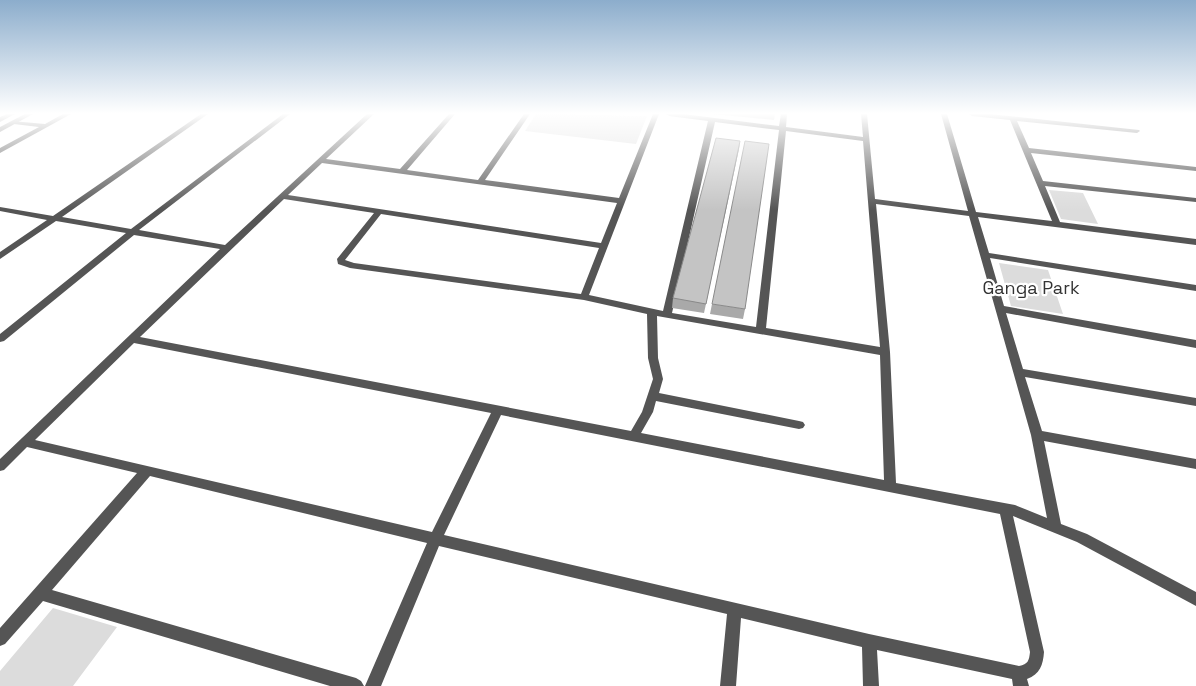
<svg xmlns="http://www.w3.org/2000/svg" width="1196" height="686" viewBox="0 0 1196 686" font-family="'Space Grotesk',sans-serif">
<style>
.green{fill:#dcdcdc}
.lines{fill:none;stroke-linecap:round;stroke-linejoin:round}
.minor{fill:#555;fill-rule:evenodd}
.tertiary{fill:#555;fill-rule:evenodd}
.wall{fill:#a9a9a9}
.shaded-wall{fill:#898989}
.building{fill:#c4c4c4;stroke:#898989}
.labels{text-anchor:middle;stroke-width:4.5;stroke-linejoin:round;paint-order:stroke}
.park-label{font-size:18px;fill:#333;stroke:#fff}
</style>
<rect width="100%" height="100%" fill="#fff"/>
<path class="green" d="M 536,114 L 647,116 L 636,144 L 525,131 Z
M 1049,190 L 1083,193 L 1098,224 L 1061,219 Z
M 999,263 L 1048,270 L 1063,314 L 1011,306 Z
M 53,608 L 117,627 L 73,686 L 0,686 L 0,671 Z"/>
<g class="lines">
<path class="minor" d="M 63,114 L 71,114 L 0,153 L 0,148 L 39,127 L 14,124 L 12,123 L 12,121 L 45,124 Z
M 201,114 L 208,114 L 62,217 L 131,229 L 283,114 L 290,114 L 139,230 L 225,245 L 367,114 L 374,114 L 326,159 L 400,169 L 449,114 L 455,114 L 407,170 L 478,180 L 524,114 L 530,114 L 485,180 L 619,198 L 653,114 L 659,114 L 589,295 L 663,311 L 708,121 L 669,116 L 666,114 L 683,114 L 779,126 L 781,114 L 787,114 L 786,127 L 863,137 L 861,114 L 867,114 L 875,199 L 968,211 L 941,114 L 947,114 L 976,212 L 1052,221 L 1010,120 L 972,116 L 969,114 L 990,114 L 1139,130 L 1140,131 L 1137,133 L 1017,121 L 1029,148 L 1196,167 L 1196,171 L 1031,153 L 1043,181 L 1196,198 L 1196,202 L 1045,186 L 1060,222 L 1196,239 L 1196,245 L 978,217 L 989,253 L 1196,285 L 1196,291 L 990,258 L 1004,306 L 1196,340 L 1196,348 L 1006,313 L 1023,369 L 1196,398 L 1196,406 L 1025,377 L 1042,431 L 1196,459 L 1196,469 L 1044,441 L 1061,524 L 1087,534 L 1196,592 L 1196,606 L 1077,542 L 1013,516 L 1044,652 C 1043,665 1040,674 1027,679 L 1029,686 L 1013,686 L 1012,679 L 877,650 L 879,686 L 863,686 L 862,647 L 741,618 L 736,686 L 720,686 L 727,614 L 439,546 L 381,686 L 365,686 L 427,543 L 150,476 L 52,590 L 356,678 L 361,681 L 364,686 L 330,686 L 43,601 L 5,644 L 0,646 L 0,628 L 137,473 L 27,447 L 4,470 L 0,471 L 0,459 L 220,249 L 134,235 L 4,341 L 0,342 L 0,334 L 126,233 L 56,221 L 0,259 L 0,252 L 47,220 L 0,211 L 0,207 L 53,216 ZM 715,122 L 779,130 L 756,327 L 672,313 ZM 786,131 L 863,141 L 880,347 L 766,328 ZM 322,163 L 617,203 L 601,243 L 288,195 ZM 284,199 L 374,213 L 337,259 L 338,264 L 350,268 L 584,300 L 647,314 L 648,358 L 653,379 L 642,412 L 631,431 L 140,337 ZM 876,204 L 969,216 L 1031,435 L 1047,518 L 1015,505 L 896,483 L 890,352 ZM 381,214 L 599,248 L 581,294 L 354,263 L 345,260 ZM 657,316 L 880,355 L 884,480 L 641,433 L 653,412 L 656,401 L 799,429 L 803,428 L 805,425 L 803,422 L 799,421 L 659,393 L 663,379 L 658,358 ZM 134,343 L 491,413 L 432,532 L 35,440 ZM 501,415 L 1000,514 L 1030,652 C 1029,661 1028,664 1019,666 L 869,634 L 444,535 Z"/>
<path class="tertiary" d="M 7,114 L 15,114 L 0,122 L 0,117 Z
M 25,114 L 33,114 L 0,132 L 0,127 Z"/>
</g>
<path class="wall" d="M 713,114 L 775,114 L 774,120 Z
M 740,141 L 704,313 L 672,308 L 673,298 Z
M 712,304 L 745,309 L 743,319 L 710,314 Z"/>
<path class="shaded-wall" d="M 740,141 L 739,149 L 704,313 L 706,304 Z"/>
<path class="building" d="M 716,138 L 740,141 L 706,304 L 673,298 Z
M 745,141 L 769,144 L 745,309 L 712,304 Z"/>
<linearGradient id="sky" x2="0" y2="1"><stop stop-color="#8cadcc"/><stop offset="0.54" stop-color="#fff"/><stop offset="1" stop-color="#fff" stop-opacity="0"/></linearGradient>
<rect width="1196" height="210" fill="url(#sky)"/>
<g class="labels">
<g class="park-label">
<text x="1031" y="294">Ganga Park</text>
</g>
</g>
</svg>
